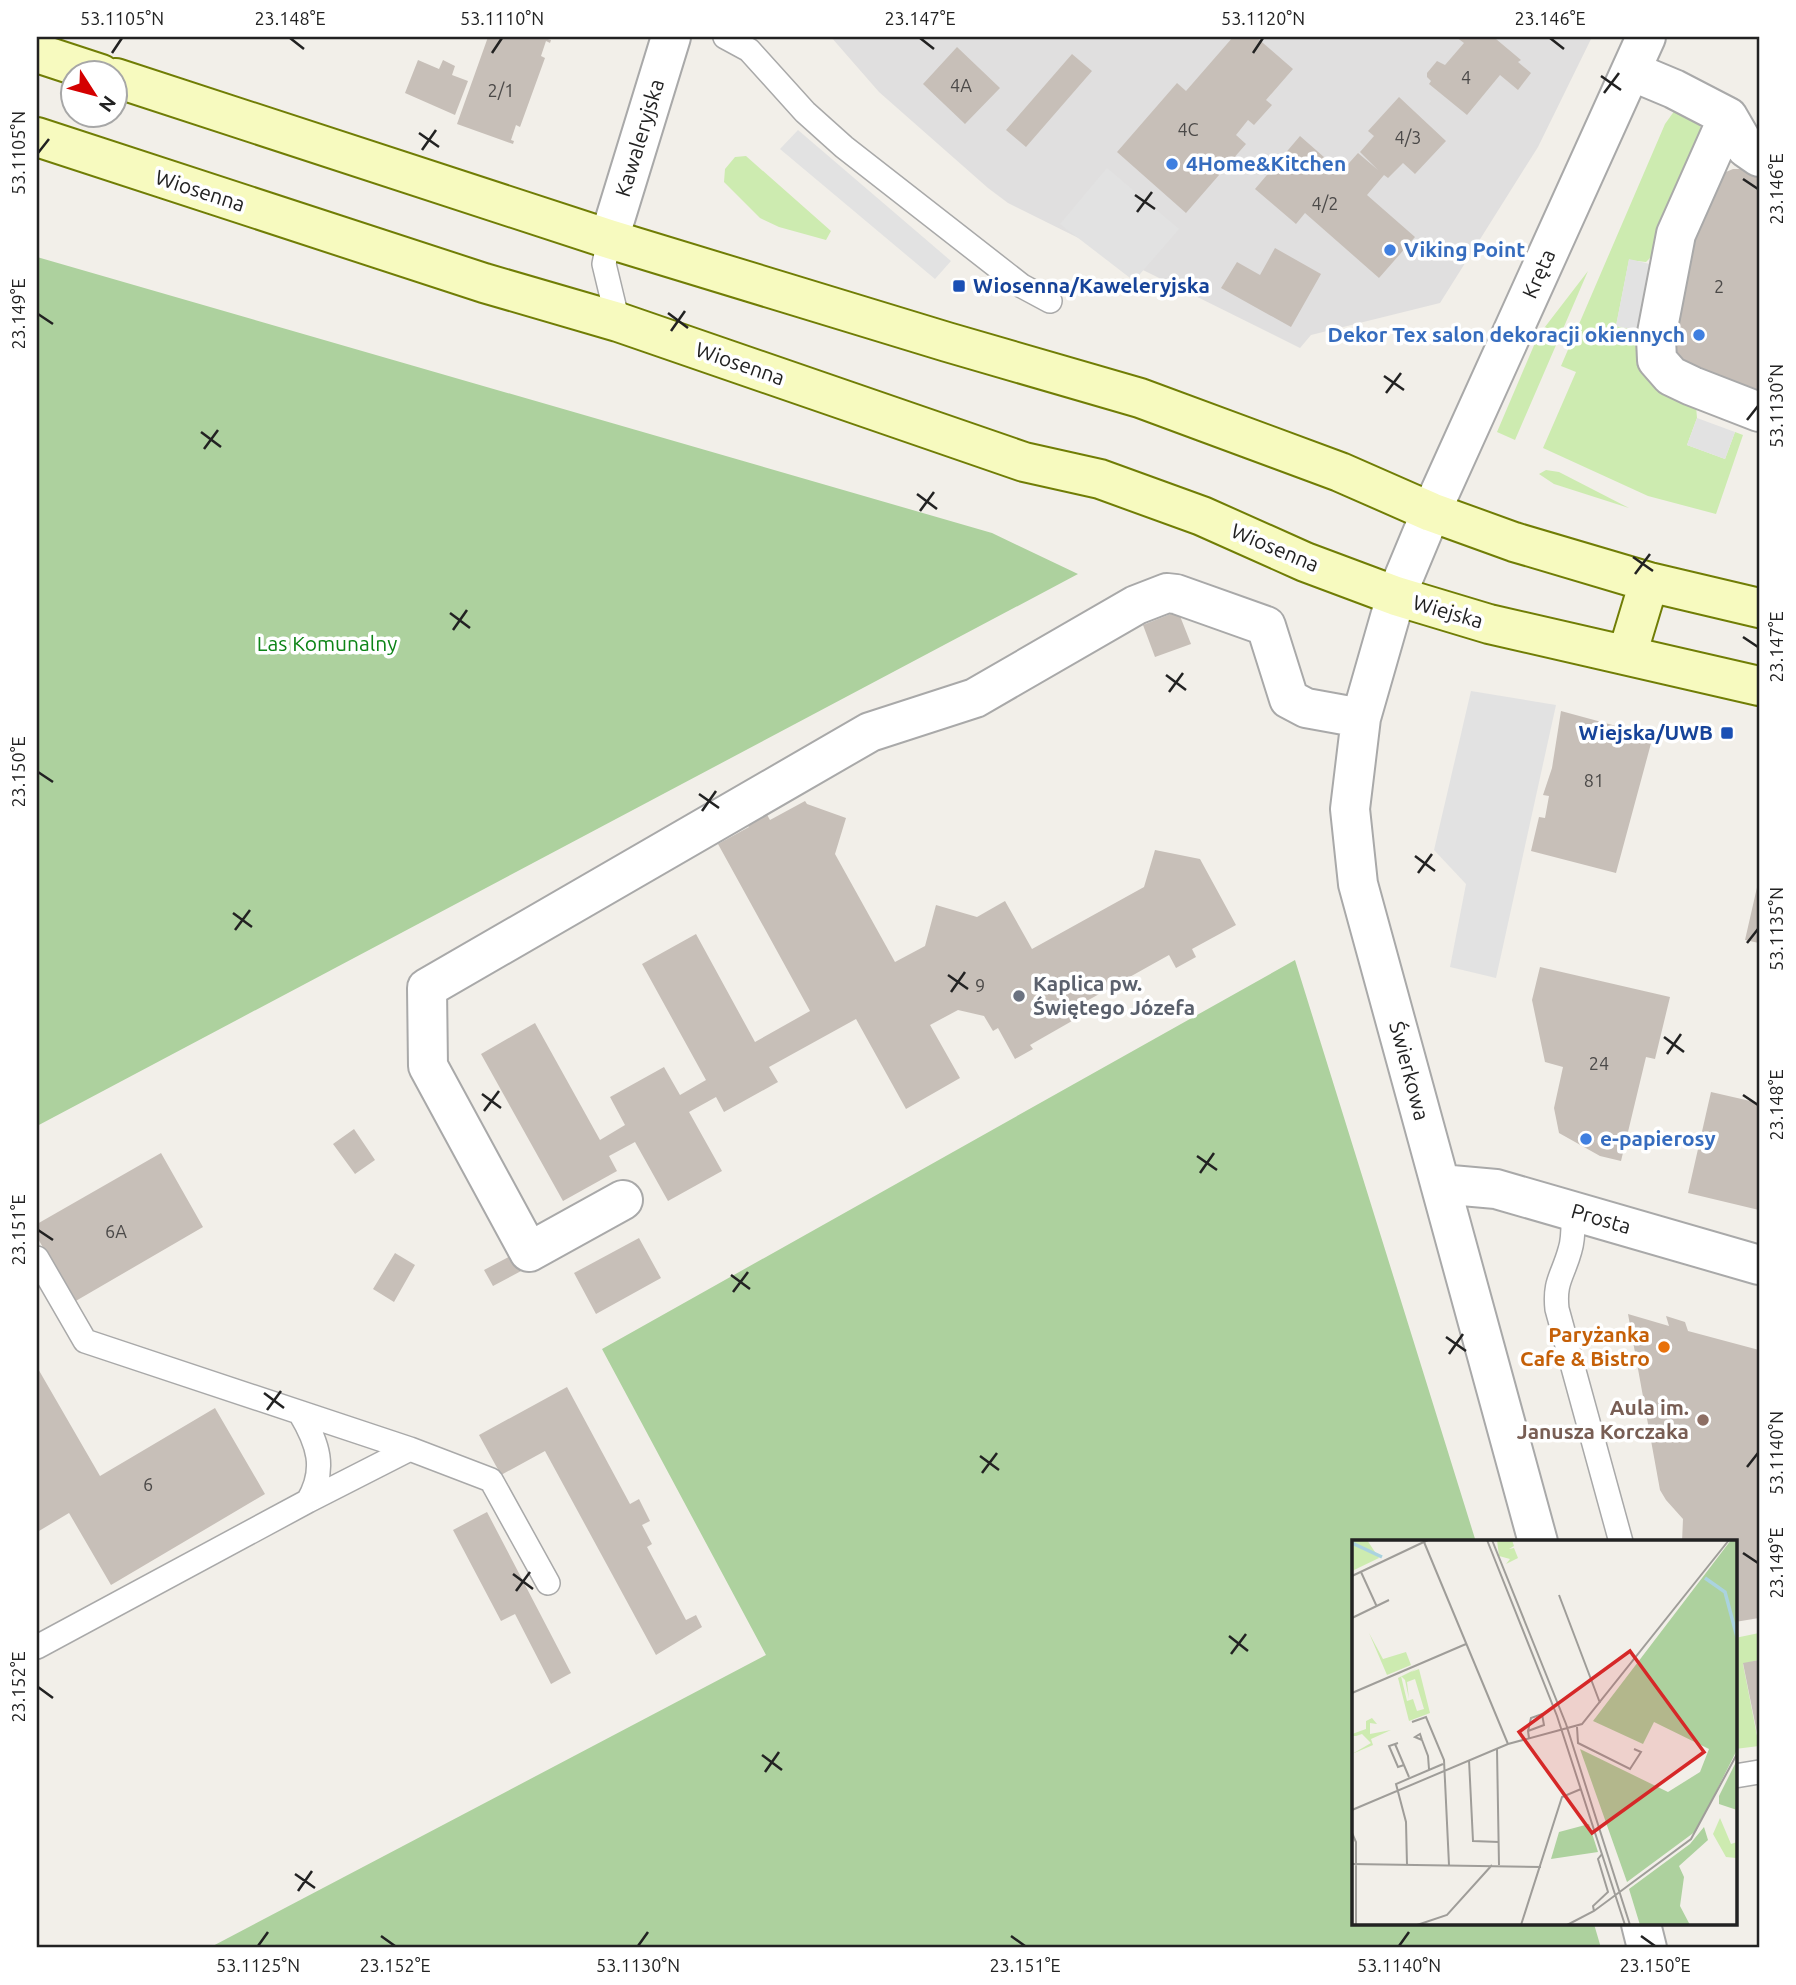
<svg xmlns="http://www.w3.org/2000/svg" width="1796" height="1985" viewBox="0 0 1796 1985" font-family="Ubuntu,sans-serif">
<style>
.residential{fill:#e0dfdf}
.grass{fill:#cdebb0}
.forest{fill:#add19e}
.parking{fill:#e2e2e2}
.building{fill:#c7bfb8}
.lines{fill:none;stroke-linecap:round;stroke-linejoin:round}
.lane-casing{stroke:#a9a9a9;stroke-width:26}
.street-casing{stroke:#a9a9a9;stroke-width:42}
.secondary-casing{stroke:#707d05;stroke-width:42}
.lane{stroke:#fff;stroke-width:23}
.street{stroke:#fff;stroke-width:38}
.secondary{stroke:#f7fabf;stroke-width:38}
.ticks{fill:none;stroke:#222;stroke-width:2.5}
.shop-dot{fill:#3f7fe0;stroke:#fff;stroke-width:2.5}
.transit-dot{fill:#1a4fb4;stroke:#fff;stroke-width:2.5}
.worship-dot{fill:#6b7280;stroke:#fff;stroke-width:2.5}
.food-dot{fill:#e8710a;stroke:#fff;stroke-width:2.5}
.education-dot{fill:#8d6e63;stroke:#fff;stroke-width:2.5}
.labels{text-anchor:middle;stroke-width:7;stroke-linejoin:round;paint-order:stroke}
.number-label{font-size:18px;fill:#4b4948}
.street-label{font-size:21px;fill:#222;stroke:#fff}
.shop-label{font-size:21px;font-weight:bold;fill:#366cbe;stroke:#fff;text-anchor:start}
.transit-label{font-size:21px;font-weight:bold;fill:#164399;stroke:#fff;text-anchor:start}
.park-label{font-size:21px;fill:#0c8416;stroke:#fff}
.worship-label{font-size:21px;font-weight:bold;fill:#5b616d;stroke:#fff;text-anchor:start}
.food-label{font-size:21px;font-weight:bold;fill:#c56008;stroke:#fff;text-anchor:end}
.education-label{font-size:21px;font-weight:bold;fill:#785e54;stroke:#fff;text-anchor:end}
.inset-river{fill:none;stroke:#aad3df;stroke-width:3.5}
.inset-road{fill:none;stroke:#9f9d99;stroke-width:2}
.view{fill:#d62828;fill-opacity:0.15;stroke:#d62828;stroke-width:3.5}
.inset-edge{fill:none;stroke:#222;stroke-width:3.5}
.neatline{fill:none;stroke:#222;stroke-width:2.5}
.ticks-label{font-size:18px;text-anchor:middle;fill:#222}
</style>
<rect width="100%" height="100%" fill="#f2efe9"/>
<path class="residential" d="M 831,37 L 1592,37 L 1538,147 L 1440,303 L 1311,335 L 1300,348 L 1008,203 L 988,188 L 879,92 Z"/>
<path class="grass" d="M 1675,110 L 1697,120 L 1704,135 L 1655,253 L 1646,262 L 1629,260 L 1616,326 L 1637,331 L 1696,406 L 1697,418 L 1687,445 L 1725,459 L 1735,432 L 1743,435 L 1716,514 L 1648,496 L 1543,448 L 1576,372 L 1561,366 L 1665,124 Z
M 746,156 L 831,231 L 826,240 L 779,227 L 760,218 L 724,182 L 725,169 L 735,157 Z
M 1588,271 L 1515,440 L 1497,432 L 1538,336 Z
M 1546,470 L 1559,472 L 1629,508 L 1554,484 L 1539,474 Z
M 1759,1633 L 1759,1660 L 1743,1664 L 1759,1746 L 1735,1749 L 1735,1638 Z"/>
<path class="forest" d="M 37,257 L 992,533 L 1078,574 L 37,1126 Z
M 1295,960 L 1476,1542 L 1353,1542 L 1353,1924 L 1594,1924 L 1601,1948 L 209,1948 L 766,1655 L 602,1349 Z"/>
<path class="parking" d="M 798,130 L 951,261 L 935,279 L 780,149 Z
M 1107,168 L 1179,229 L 1134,281 L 1060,224 Z
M 1629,259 L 1654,265 L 1640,331 L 1616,326 Z
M 1697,418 L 1735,432 L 1725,459 L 1687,445 Z
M 1471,691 L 1556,705 L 1496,978 L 1450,967 L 1466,884 L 1434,850 Z"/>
<path class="building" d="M 488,37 L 541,37 L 551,40 L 550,43 L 546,41 L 541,56 L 545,58 L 520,127 L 516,125 L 511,140 L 514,141 L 513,144 L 457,124 Z
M 1233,37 L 1256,37 L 1293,69 L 1266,100 L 1272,105 L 1254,125 L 1248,120 L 1236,135 L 1246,144 L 1186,213 L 1117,152 L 1177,83 L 1186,91 Z
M 1456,37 L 1497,37 L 1496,39 L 1521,60 L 1518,62 L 1531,73 L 1518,90 L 1500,75 L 1467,115 L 1429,84 L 1431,81 L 1427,77 L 1427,73 L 1437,61 L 1445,65 L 1464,43 Z
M 957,47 L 1000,88 L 965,124 L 923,84 Z
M 1072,54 L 1092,71 L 1026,147 L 1006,130 Z
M 418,60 L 439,69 L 443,60 L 455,66 L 452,75 L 468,81 L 455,115 L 405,93 Z
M 1399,97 L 1446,141 L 1415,174 L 1403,163 L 1388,178 L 1384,175 L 1367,195 L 1415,237 L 1379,278 L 1305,213 L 1296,224 L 1255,189 L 1300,136 L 1341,172 L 1358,153 L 1378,170 L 1360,152 L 1374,136 L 1368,131 Z
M 1733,169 L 1747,169 L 1759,175 L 1759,399 L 1672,358 L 1691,234 L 1721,174 Z
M 1275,248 L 1321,274 L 1291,327 L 1221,288 L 1237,262 L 1260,275 Z
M 1178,611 L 1191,644 L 1155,657 L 1143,625 Z
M 1561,711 L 1653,736 L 1616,873 L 1531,851 L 1539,817 L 1545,818 L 1549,796 L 1543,795 L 1552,768 Z
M 805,801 L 807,804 L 846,818 L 835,854 L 895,962 L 925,946 L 936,905 L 977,917 L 1005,901 L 1032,949 L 1144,887 L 1155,850 L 1200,859 L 1236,925 L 1192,949 L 1196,957 L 1176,968 L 1169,955 L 1067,1012 L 1072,1021 L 1030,1045 L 1033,1049 L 1015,1059 L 998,1028 L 993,1031 L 984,1016 L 958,1010 L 930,1025 L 960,1078 L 906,1109 L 856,1019 L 769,1067 L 778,1082 L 724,1112 L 716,1097 L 689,1112 L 722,1171 L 668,1201 L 635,1142 L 609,1156 L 617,1171 L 563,1201 L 481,1054 L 535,1023 L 600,1140 L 625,1125 L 610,1097 L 664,1067 L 680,1095 L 706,1080 L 642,964 L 696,934 L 755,1042 L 810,1011 L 718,844 L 749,827 L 747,824 L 766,813 L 770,820 Z
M 1758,883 L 1759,884 L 1759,943 L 1745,940 Z
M 1540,967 L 1670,997 L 1655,1059 L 1646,1057 L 1621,1161 L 1600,1156 L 1559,1133 L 1554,1108 L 1563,1067 L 1545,1062 L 1532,1000 Z
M 1711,1092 L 1759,1103 L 1759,1210 L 1688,1193 Z
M 354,1129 L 375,1160 L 355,1174 L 333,1144 Z
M 161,1153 L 203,1227 L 74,1302 L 37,1237 L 37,1224 Z
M 639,1238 L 661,1278 L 596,1314 L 574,1273 Z
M 395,1253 L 415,1265 L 394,1302 L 373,1289 Z
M 514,1254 L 523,1270 L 493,1286 L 484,1270 Z
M 1628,1314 L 1669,1326 L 1666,1316 L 1685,1322 L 1688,1331 L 1759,1350 L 1759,1618 L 1735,1622 L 1735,1542 L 1682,1542 L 1683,1519 L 1666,1500 L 1660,1490 Z
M 37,1367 L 100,1476 L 215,1408 L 265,1494 L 111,1585 L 69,1513 L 39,1531 L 37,1528 Z
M 567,1387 L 630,1504 L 639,1499 L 650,1521 L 642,1525 L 652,1544 L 647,1547 L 686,1620 L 696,1615 L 702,1627 L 656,1655 L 545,1451 L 501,1475 L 479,1435 Z
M 487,1512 L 571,1673 L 551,1684 L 515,1614 L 501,1621 L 453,1530 Z
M 1759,1660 L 1759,1737 L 1758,1738 L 1743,1663 Z"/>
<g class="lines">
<defs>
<path id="lane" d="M 725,37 L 749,50 L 805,112 L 844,147 L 1022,286 L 1050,301
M 609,239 L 604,264 L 618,322
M 1573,1211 C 1573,1224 1574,1238 1570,1250 C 1563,1276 1554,1281 1557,1309 L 1621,1542
M 37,1258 L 85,1341 L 410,1449 L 491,1480 L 548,1583
M 300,1413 C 318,1443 327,1469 308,1501
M 37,1647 L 308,1501 L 410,1449
M 1735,1776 L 1759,1772"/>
<path id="street" d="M 1631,71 L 1674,89 L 1728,117 L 1746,148 L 1759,157
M 1728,117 L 1676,234 L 1656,338 L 1657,360 L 1671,376 L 1692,386 L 1759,412
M 609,239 L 671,37
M 1440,1184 L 1496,1189 L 1759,1265
M 623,1200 L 529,1252 L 428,1066 L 427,988 L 870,732 L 975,698 L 1136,605 L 1167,593 L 1176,594 L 1266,626 L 1289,699 L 1306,708 L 1361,718
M 1538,1542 L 1358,884 L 1350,809 L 1361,718 L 1396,596 L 1431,512 L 1646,37
M 1641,1924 L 1647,1948"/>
<path id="secondary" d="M 37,53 L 101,74
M 116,78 L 609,239 L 947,342 L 1140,398 L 1340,472 L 1431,512 L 1514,542 L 1649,582 L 1759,608
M 37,137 L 484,283 L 618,322 L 1024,462 L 1100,479 L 1202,516 L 1305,562 L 1396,596 L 1489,624 L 1759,686
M 1627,655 L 1649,582"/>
</defs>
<use href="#lane" class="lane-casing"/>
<use href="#street" class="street-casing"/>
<use href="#secondary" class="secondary-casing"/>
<use href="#lane" class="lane"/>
<use href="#street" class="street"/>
<use href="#secondary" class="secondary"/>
</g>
<path class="ticks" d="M 290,38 L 304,49M 920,38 L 934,49M 1550,38 L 1564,49M 112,53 L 122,38M 492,53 L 502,38M 1253,53 L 1263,38M 1601,76 L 1621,90M 1604,93 L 1619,73M 419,133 L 439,147M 422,150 L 436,130M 38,153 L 49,139M 1743,179 L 1758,189M 1135,195 L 1155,209M 1137,212 L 1152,192M 668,313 L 688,328M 38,314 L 53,324M 671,331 L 685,311M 1384,376 L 1404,390M 1386,393 L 1401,373M 1747,420 L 1758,406M 201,432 L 221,447M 204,449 L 218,430M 917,494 L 937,509M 920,511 L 934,492M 1633,557 L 1653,571M 1635,574 L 1650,554M 450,613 L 470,628M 453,630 L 467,610M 1743,637 L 1758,647M 1166,675 L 1186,690M 1169,692 L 1183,673M 38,772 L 53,782M 699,794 L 719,808M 702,811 L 716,791M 1415,856 L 1435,871M 1418,873 L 1432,854M 233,913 L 252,927M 235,930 L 250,910M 1747,943 L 1758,929M 948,975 L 968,989M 951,992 L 965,972M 1664,1037 L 1684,1052M 1667,1054 L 1681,1034M 482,1094 L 501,1108M 1743,1095 L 1758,1105M 484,1111 L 499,1091M 1197,1156 L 1217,1170M 1200,1173 L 1214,1153M 38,1230 L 53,1240M 731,1275 L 750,1289M 733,1292 L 748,1272M 1446,1337 L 1466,1351M 1449,1354 L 1463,1334M 264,1393 L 284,1408M 267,1410 L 281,1391M 980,1456 L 999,1470M 1747,1467 L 1758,1453M 982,1473 L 997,1453M 1743,1553 L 1758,1563M 513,1574 L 533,1589M 516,1591 L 530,1572M 1229,1636 L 1248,1651M 1231,1654 L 1246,1634M 38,1687 L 53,1698M 762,1755 L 782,1770M 765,1772 L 779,1752M 295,1874 L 315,1888M 298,1891 L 312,1871M 381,1936 L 395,1946M 1011,1936 L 1025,1946M 1641,1936 L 1655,1946M 258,1946 L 268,1932M 638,1946 L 648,1932M 1399,1946 L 1409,1932"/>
<g class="shop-dot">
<circle cx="1172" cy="164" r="7"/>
<circle cx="1390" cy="250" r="7"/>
<circle cx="1699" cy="335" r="7"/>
<circle cx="1586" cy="1139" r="7"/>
</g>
<g class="transit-dot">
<rect x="952" y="279" width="14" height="14" rx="3.5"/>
<rect x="1720" y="726" width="14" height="14" rx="3.5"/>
</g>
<circle class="worship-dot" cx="1019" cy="996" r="7"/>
<circle class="food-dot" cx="1664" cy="1347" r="7"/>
<circle class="education-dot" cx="1703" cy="1420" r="7"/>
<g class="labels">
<g class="number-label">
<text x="1466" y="84">4</text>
<text x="961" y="92">4A</text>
<text x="501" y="97">2/1</text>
<text x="1188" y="136">4C</text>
<text x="1408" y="144">4/3</text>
<text x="1325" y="210">4/2</text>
<text x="1719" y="293">2</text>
<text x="1594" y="787">81</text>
<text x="980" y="992">9</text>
<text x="1599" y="1070">24</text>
<text x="116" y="1238">6A</text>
<text x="148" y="1491">6</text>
</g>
<g class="street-label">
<text transform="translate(640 138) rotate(-73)" y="7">Kawaleryjska</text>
<text transform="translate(200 191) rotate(18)" y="7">Wiosenna</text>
<text transform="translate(1539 274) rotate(-66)" y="7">Kręta</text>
<text transform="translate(740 364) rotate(19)" y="7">Wiosenna</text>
<text transform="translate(1275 548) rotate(23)" y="7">Wiosenna</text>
<text transform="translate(1448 612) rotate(16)" y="7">Wiejska</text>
<text transform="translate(1409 1071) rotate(75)" y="7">Świerkowa</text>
<text transform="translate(1601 1219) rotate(16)" y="7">Prosta</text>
</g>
<g class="shop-label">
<text x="1186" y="171">4Home&amp;Kitchen</text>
<text x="1404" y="257">Viking Point</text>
<text x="1685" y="342" text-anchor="end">Dekor Tex salon dekoracji okiennych</text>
<text x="1600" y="1146">e-papierosy</text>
</g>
<g class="transit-label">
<text x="973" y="293">Wiosenna/Kaweleryjska</text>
<text x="1713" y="740" text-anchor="end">Wiejska/UWB</text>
</g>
<g class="park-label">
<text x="327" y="651">Las Komunalny</text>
</g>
<g class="worship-label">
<text x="1033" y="991">Kaplica pw.<tspan x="1033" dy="24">Świętego Józefa</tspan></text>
</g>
<g class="food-label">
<text x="1650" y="1342">Paryżanka<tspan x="1650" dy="24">Cafe &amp; Bistro</tspan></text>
</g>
<g class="education-label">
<text x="1689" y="1415">Aula im.<tspan x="1689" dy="24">Janusza Korczaka</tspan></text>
</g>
</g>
<g transform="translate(1352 1540)">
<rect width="385" height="385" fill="#f2efe9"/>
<path d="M 0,0 L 15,0 L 27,18 L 0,31 ZM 145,0 L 160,0 L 162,6 L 157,9 L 162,8 L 166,18 L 154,24 L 158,19 L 147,16 ZM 17,93 L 31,119 L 54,112 L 59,125 L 35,135 ZM 66,128 L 59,132 L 67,129 L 78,173 L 57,181 L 46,138 ZM 49,136 L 53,140 L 57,159 L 55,142 L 63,139 L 72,169 L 65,171 L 61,159 L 55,161 ZM 20,178 L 25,184 L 18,183 L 18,194 L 39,190 L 19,199 L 21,205 L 0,214 L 19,203 L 10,194 L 4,196 L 0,196 L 0,194 L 14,189 L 14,181 ZM 368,278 L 379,304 L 385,302 L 384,318 L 374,317 L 361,294 Z" fill="#cdebb0" fill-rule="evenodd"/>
<path d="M 379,0 L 385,0 L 385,210 L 344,291 L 275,342 L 228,209 L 316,252 L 348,232 L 357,209 L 302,182 L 291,204 L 241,181 ZM 385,220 L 385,270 L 367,264 L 367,256 ZM 237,284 L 246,312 L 199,319 L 207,292 ZM 352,287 L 356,300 L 327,326 L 332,337 L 328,366 L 338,385 L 288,385 L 277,349 L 338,304 Z" fill="#add19e"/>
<path class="inset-river" d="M 0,3 L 30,17M 353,38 L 373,52 L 385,97"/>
<path class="inset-road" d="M 135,0 L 205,176 L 273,385M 140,0 L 214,184 L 278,385M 72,2 L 156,204M 9,32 L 25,67M 0,36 L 76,0M 207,55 L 248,163M 0,78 L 37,60M 0,153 L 114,104M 60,182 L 74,177 L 92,220 L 97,325M 225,187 L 226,203 L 278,229 L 289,212 L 282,209M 176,191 L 192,185 L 190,174 L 179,178 L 176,191 L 177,198M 70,200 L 63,197 L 68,194 L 70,200 L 76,216 L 77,229M 46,203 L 37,206 L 46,227 L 52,225M 43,204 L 57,237M 145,209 L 147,325M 117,220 L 121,301 L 147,302M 0,270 L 156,204 L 230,184 L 377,0M 0,293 L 4,302 L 4,385M 0,324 L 189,327M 55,325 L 54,282 L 44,244 L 91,224M 242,371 L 241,366 L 256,352 L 246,319 L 250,314M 65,385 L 95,375 L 140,325M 169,385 L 210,257 L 229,249M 215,385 L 242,371 L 339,299 L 385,214"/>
<path class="view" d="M 278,111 L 352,212 L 240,293 L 167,192 Z"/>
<rect width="385" height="385" class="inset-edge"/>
</g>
<rect width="1796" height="1985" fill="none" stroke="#ffffff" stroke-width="77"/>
<g transform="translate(94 94) rotate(126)"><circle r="33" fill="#ffffff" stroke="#a7a7a7" stroke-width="2"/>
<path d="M0-5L12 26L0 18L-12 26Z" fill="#d40000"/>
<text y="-10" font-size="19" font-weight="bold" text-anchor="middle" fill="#222222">N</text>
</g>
<rect x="38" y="38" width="1720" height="1908" class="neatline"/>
<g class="ticks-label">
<text x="122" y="25">53.1105°N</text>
<text x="290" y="25">23.148°E</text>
<text x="502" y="25">53.1110°N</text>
<text x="920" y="25">23.147°E</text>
<text x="1263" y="25">53.1120°N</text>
<text x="1550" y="25">23.146°E</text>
<text transform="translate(19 153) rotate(-90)" y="6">53.1105°N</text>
<text transform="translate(1777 189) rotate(-90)" y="6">23.146°E</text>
<text transform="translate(19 314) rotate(-90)" y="6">23.149°E</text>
<text transform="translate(1777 406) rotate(-90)" y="6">53.1130°N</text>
<text transform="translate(1777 647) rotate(-90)" y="6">23.147°E</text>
<text transform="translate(19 772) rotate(-90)" y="6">23.150°E</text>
<text transform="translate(1777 929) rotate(-90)" y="6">53.1135°N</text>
<text transform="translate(1777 1105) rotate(-90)" y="6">23.148°E</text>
<text transform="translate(19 1230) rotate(-90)" y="6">23.151°E</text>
<text transform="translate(1777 1453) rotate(-90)" y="6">53.1140°N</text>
<text transform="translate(1777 1563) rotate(-90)" y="6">23.149°E</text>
<text transform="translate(19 1687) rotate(-90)" y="6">23.152°E</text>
<text x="258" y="1972">53.1125°N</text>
<text x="395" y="1972">23.152°E</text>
<text x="638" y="1972">53.1130°N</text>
<text x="1025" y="1972">23.151°E</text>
<text x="1399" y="1972">53.1140°N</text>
<text x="1655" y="1972">23.150°E</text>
</g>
</svg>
